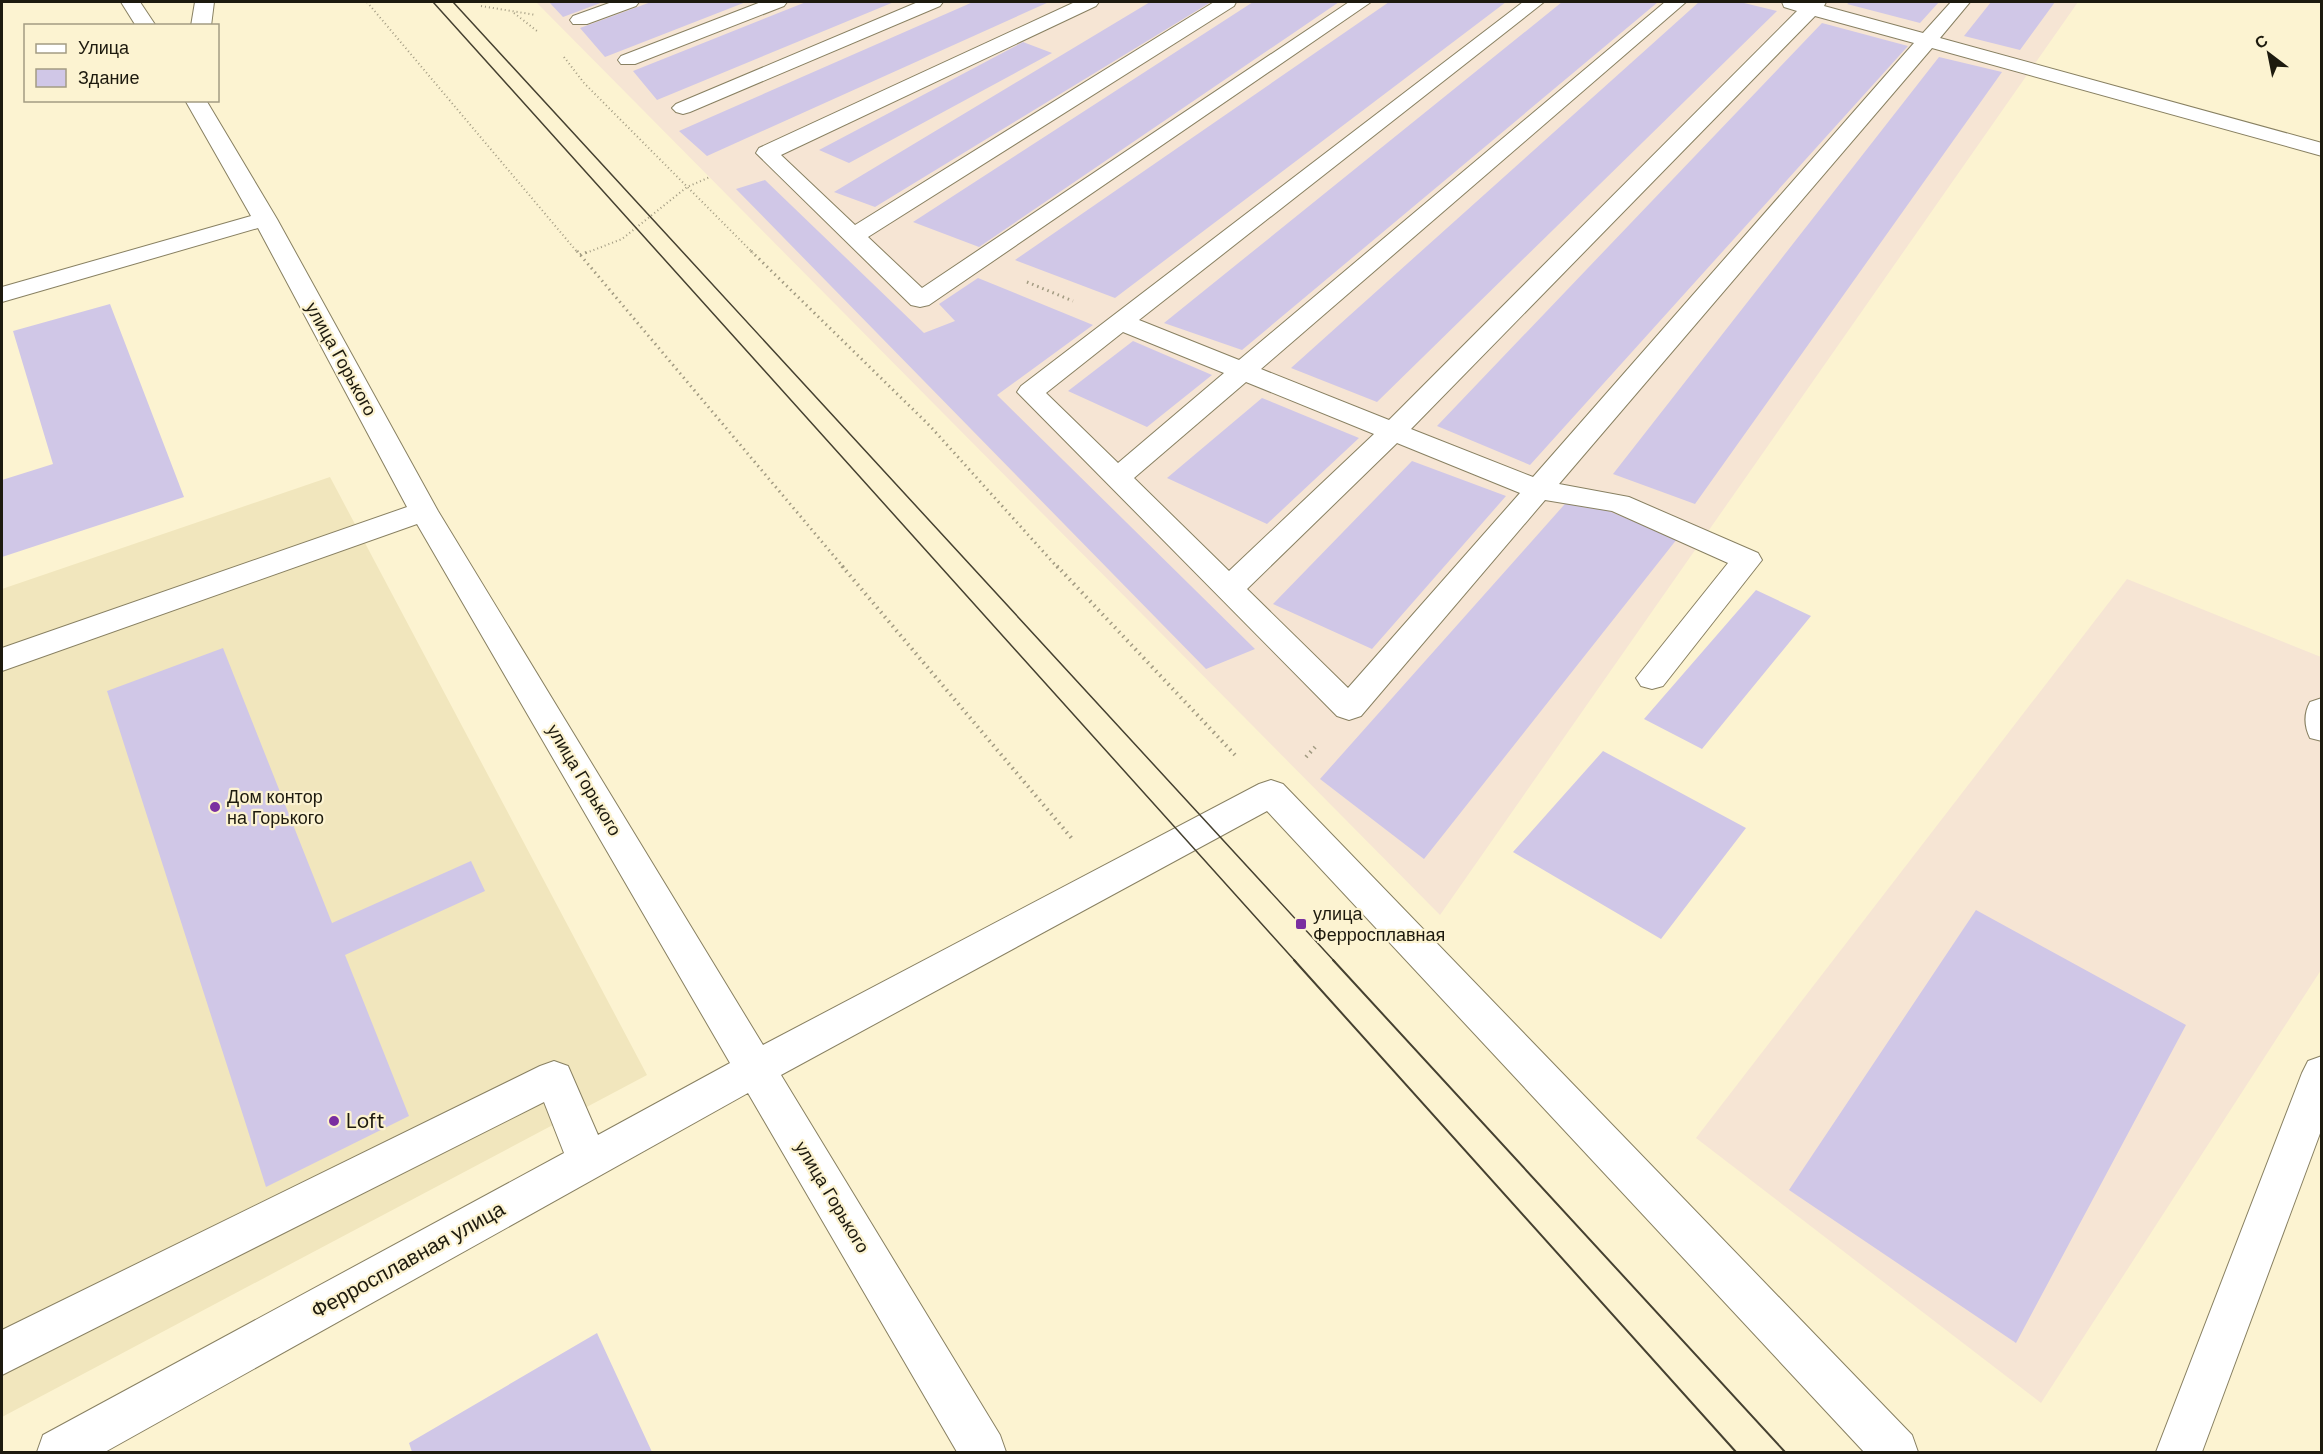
<svg xmlns="http://www.w3.org/2000/svg" width="2323" height="1454" font-family="'DM Sans',sans-serif">
<rect width="100%" height="100%" fill="#fcf3d1"/>
<path fill="#f1e6bd" d="M330,477L647,1075L2,1417V589Z"/>
<path fill="#f6e5d4" d="M536,2H2078L1440,915Z
M2127,579L2321,657V970L2041,1403L1696,1138Z"/>
<path fill="#d0c7e7" d="M549,2H603L563,17Z
M651,2H746L605,57L580,28Z
M806,2H894L657,100L633,71Z
M973,2H1049L707,156L679,131Z
M1150,2H1211L875,207L834,192Z
M1253,2H1339L979,247L913,222Z
M1389,2H1506L1115,298L1015,260Z
M1562,2H1658L1242,350L1164,323Z
M1699,2H1740L1777,11L1377,402L1291,368Z
M1850,2H1939L1920,23L1847,4Z
M1991,2H2055L2020,50L1964,36Z
M1822,23L1908,46L1530,465L1437,426Z
M1023,42L1052,53L849,163L819,150Z
M1939,57L2002,72L1695,504L1613,474Z
M765,180L924,333L955,321L939,304L978,278L1093,325L997,395L1255,649L1206,669L736,189Z
M110,304L184,497L2,557V480L53,464L13,331Z
M1133,341L1212,375L1147,427L1068,391Z
M1262,398L1359,438L1267,524L1167,478Z
M1412,461L1506,496L1372,649L1273,604Z
M1572,496L1677,539L1424,859L1320,779Z
M1756,590L1811,616L1702,749L1644,719Z
M223,648L332,923L471,861L485,891L345,955L409,1116L266,1187L107,691Z
M1603,751L1746,828L1661,939L1513,852Z
M1976,910L2186,1025L2016,1343L1789,1190Z
M597,1333L652,1452H412L409,1443Z"/>
<g fill="none" stroke-linecap="round" stroke-linejoin="round">
<g stroke="#888062" stroke-width="2">
<path id="minor" d="M121,2H140L156,26H136Z
M195,2H214L211,26H191Z
M612,2H639L636,6L587,24H573L570,20L573,16Z
M761,2H787L784,6L635,64H621L618,60L621,56Z
M918,2H943L940,6L690,112L683,114L676,112L672,108L676,104Z
M1075,2H1099L1096,6L781,155L855,225L1214,2H1236L1234,6L868,237L922,288L1349,2H1371L929,305L920,307L911,305L756,153L759,148Z
M1523,2H1544L1139,320L1239,360L1665,2H1686L1261,369L1389,420L1797,11L1784,7L1782,2H1826L1824,6L1923,33L1951,2H1970L1940,38L2322,143V156L1932,48L1559,484L1629,497L1758,553L1762,560L1663,686L1652,689L1641,686L1636,678L1728,563L1612,511L1545,500L1361,716L1349,720L1337,716L1017,392L1021,386ZM1815,16L1914,43L1533,477L1411,429ZM1123,332L1224,373L1118,463L1046,393ZM1246,382L1374,434L1229,571L1134,478ZM1397,443L1520,493L1348,688L1247,589Z
M185,100H206L277,219L438,511L763,1045L1259,784L1271,780L1283,784L1912,1435L1918,1452H1864L1267,811L781,1075L1000,1435L1006,1452H957L748,1093L105,1452H37L43,1435L564,1153L544,1102L2,1375V1330L540,1066L554,1061L568,1066L598,1135L730,1063L417,524L2,671V648L407,507L258,228L2,302V287L251,216Z
M2322,698V741L2310,738C2304,726 2304,713 2310,702Z
M2322,1056V1128L2202,1452H2156L2302,1073L2308,1061Z"/>
</g>
<path stroke="#a29b82" stroke-width="2" stroke-dasharray="1 3" stroke-linecap="butt" d="M367,2L578,253
M481,6L536,15
M514,13L537,31
M564,57L584,83L753,253
M586,253L622,239L687,187L710,177"/>
<path stroke="#a29b82" stroke-width="3" stroke-dasharray="1.5 4" stroke-linecap="butt" d="M577,251L844,568
M751,251L930,426L1058,568
M580,255L590,251
M1027,282L1073,301"/>
<path stroke="#a29b82" stroke-width="4" stroke-dasharray="1.5 4.5" stroke-linecap="butt" d="M842,566L1074,841
M1057,566L1236,756
M1306,757L1317,745"/>
<use href="#minor" fill="#fff" fill-rule="evenodd"/>
<path stroke="#464131" stroke-width="1.5" d="M433,2L1296,962
M453,2L1335,962"/>
<path stroke="#464131" stroke-width="2" d="M1294,960L1736,1452
M1333,960L1785,1452"/>
</g>
<g fill="#7a2ea0" stroke="#fcf3d1" stroke-width="2">
<circle cx="215" cy="807" r="6"/>
<rect x="1295" y="918" width="12" height="12" rx="3"/>
<circle cx="334" cy="1121" r="6"/>
</g>
<g text-anchor="middle" dominant-baseline="central" stroke-width="4.5" stroke-linejoin="round" paint-order="stroke">
<g font-size="18" fill="#1d1a0e" stroke="#fcf3d1">
<text transform="translate(341 359) rotate(61)">улица Горького</text>
<text transform="translate(584 780) rotate(59)">улица Горького</text>
<text transform="translate(832 1197) rotate(59)">улица Горького</text>
</g>
<g font-size="18" fill="#1d1a0e" stroke="#fcf3d1" text-anchor="start">
<text x="227" y="797">Дом контор<tspan x="227" dy="21">на Горького</tspan></text>
<text x="1313" y="914">улица<tspan x="1313" dy="21">Ферросплавная</tspan></text>
</g>
<g font-size="21" fill="#1d1a0e" stroke="#fcf3d1" text-anchor="start">
<text x="346" y="1121">Loft</text>
</g>
<g font-size="21" fill="#1d1a0e" stroke="#fcf3d1">
<text transform="translate(408 1260) rotate(-29)">Ферросплавная улица</text>
</g>
</g>
<rect width="2323" height="1454" fill="none" stroke="#1d1a0e" stroke-width="6"/>
<rect x="24" y="24" width="195" height="78" fill="#fcf3d1" stroke="#a39c83" stroke-width="1.5"/>
<rect x="36" y="44" width="30" height="9" fill="#ffffff" stroke="#a39c83" stroke-width="1.5"/>
<text x="78" y="54" font-size="18" fill="#1d1a0e">Улица</text>
<rect x="36" y="69" width="30" height="18" fill="#d0c7e7" stroke="#a39c83" stroke-width="1.5"/>
<text x="78" y="84" font-size="18" fill="#1d1a0e">Здание</text>
<g transform="translate(2269 54) rotate(328)" stroke="#fcf3d1" stroke-width="4.5" paint-order="stroke">
<path d="M0-4.5L10 22L0 15L-10 22Z" fill="#1d1a0e"/>
<text y="-9" font-size="16" font-weight="bold" text-anchor="middle" fill="#1d1a0e">С</text>
</g>
</svg>
